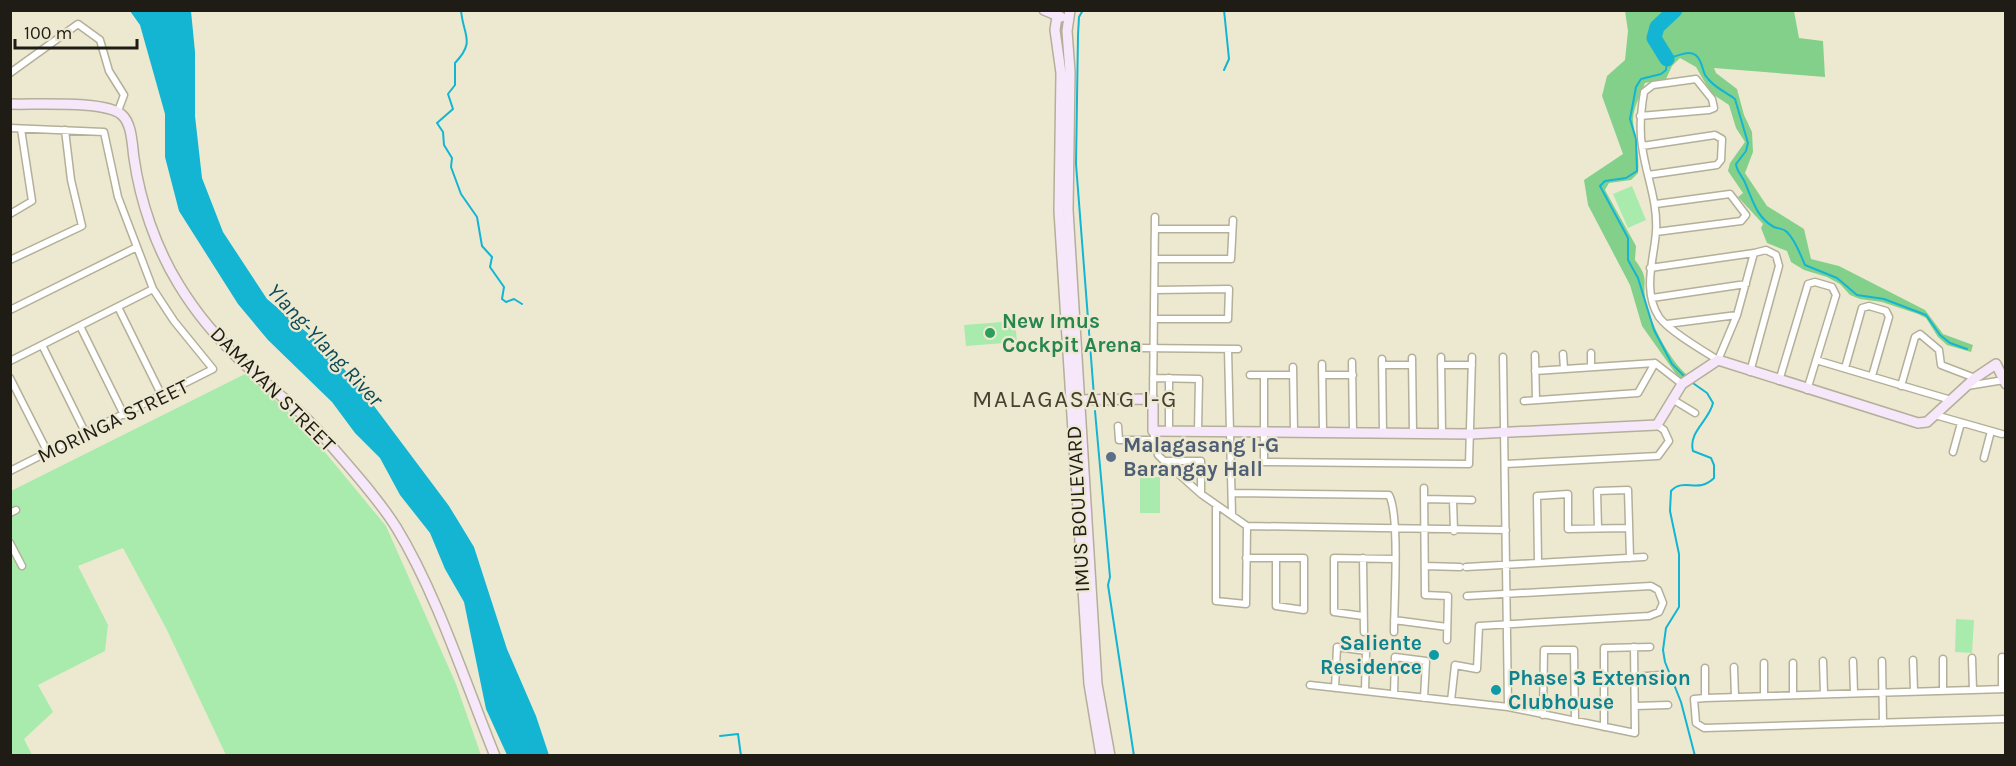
<svg xmlns="http://www.w3.org/2000/svg" width="2016" height="766" font-family="Karla,sans-serif">
<rect width="100%" height="100%" fill="#ede9d1"/>
<path fill="#a8ebad" d="M1632,186L1646,220L1628,228L1613,194Z
M1015,321L1017,342L966,346L964,325Z
M247,373L305,428L386,526L456,684L481,755H226L166,628L123,548L78,566L108,625L105,651L38,685L53,712L24,739L32,755L11,756V491Z
M1140,477H1160V513H1140Z
M1956,619L1974,620L1972,653L1955,652Z"/>
<path fill="#83d08a" d="M1625,11H1794L1799,38L1823,41L1825,77L1714,68L1716,73L1737,89L1744,115L1752,132L1753,152L1745,173L1767,206L1804,229L1811,259L1839,266L1925,310L1943,334L1973,345L1971,352L1947,345L1938,337L1926,318L1918,314L1882,302L1860,299L1850,295L1840,284L1827,277L1804,270L1791,262L1787,251L1767,243L1761,228L1763,224L1738,197L1743,193L1728,171L1730,163L1745,142L1736,128L1729,105L1711,93L1696,67L1680,58L1672,66L1666,79L1645,83C1641,94 1633,108 1633,120C1634,138 1640,155 1638,173L1631,180L1609,183L1605,190L1636,246L1635,260C1651,281 1641,280 1646,303C1652,326 1669,359 1687,375L1682,379L1676,374L1642,326L1630,285L1588,205L1584,180L1623,154L1602,96L1607,76L1625,60L1628,31Z"/>
<path fill="#13b5d2" d="M130,11H191L195,52V116L202,178L223,232L267,299L329,351L365,394L449,506L474,547L507,649L536,716L549,755H507L486,709L464,602L445,569L430,533L400,495L380,458L355,433L332,402L268,340L238,304L179,211L165,157V114L140,25Z"/>
<g fill="none" stroke-linecap="round" stroke-linejoin="round">
<path stroke="#13b5d2" stroke-width="2" d="M461,10C463,36 476,41 455,63V85L448,94L453,109L437,123L443,132L444,145L452,158L451,167L461,194L477,217L482,246L492,257L490,267L504,287L502,299L506,302L514,299L522,304
M1083,10L1079,17L1078,35L1076,164L1094,396
M1224,70L1229,59L1224,10
M1686,378L1672,364L1654,330L1638,278L1628,260V238L1600,186L1605,181L1626,178L1637,171L1636,139L1630,119L1636,87L1641,79L1661,74L1666,70L1667,59C1678,56 1694,46 1700,61C1702,65 1703,70 1705,75C1712,86 1724,91 1735,99L1748,143L1746,151L1736,164C1737,173 1743,176 1746,185C1753,201 1757,218 1774,227C1779,229 1783,228 1787,232C1796,241 1800,254 1805,265L1837,278L1857,295L1884,299L1926,315L1940,335L1950,343L1967,349
M1690,381L1707,393L1713,403C1709,421 1688,432 1693,451L1711,458L1714,465V478C1698,494 1684,477 1671,491L1670,511L1679,554V607L1666,628L1663,650L1665,662L1681,702L1695,756
M1095,411L1110,577L1108,585L1134,756
M720,736L738,734L741,756"/>
<path stroke="#13b5d2" stroke-width="15" d="M1667,59L1654,38L1657,27L1675,10"/>
<g stroke="#b4af99" stroke-width="9">
<path id="street" d="M10,73L78,24L100,40L109,71L124,95L118,111
M1640,116L1709,110L1714,108L1712,99L1696,79L1653,85L1644,92C1641,110 1639,128 1642,146C1646,176 1658,201 1656,232C1654,259 1642,291 1659,317C1669,331 1702,350 1718,360L1737,315L1754,253L1650,268
M10,128L104,132L118,197L153,289L174,321L213,369L10,471
M1642,146L1715,135L1722,139L1721,160L1717,165L1648,175
M10,214L32,201L21,129
M1155,229H1232
M1656,232L1741,221L1746,215L1730,194L1656,204
M1155,259H1231L1233,220
M10,260L82,226L71,180L65,130
M1652,298L1746,284
M118,307L162,396
M10,310L135,248
M1154,319H1228L1229,289L1155,290
M1667,324L1737,315
M80,326L124,415
M42,345L86,434
M1139,348L1238,349
M1228,349L1232,515
M1591,353V367
M1563,354L1564,369
M1535,355L1536,400
M1441,357L1442,433
M1503,357L1508,707
M1412,358L1413,433
M1382,359L1383,433
M1816,360L1951,400
M10,361L153,289
M1352,362L1353,432
M1322,364L1323,432
M1382,365H1412
M1441,365H1472
M1293,367L1294,432
M1845,368L1862,308L1869,306L1886,311L1889,317L1872,376
M1535,371L1655,363L1682,384
M1750,372L1779,266L1776,255L1766,250L1754,253
M1250,375H1293
M1264,375V462L1469,464L1472,357
M1322,375H1353
M10,378L48,453
M1153,378L1199,379L1198,431
M1169,378V431
M1779,381L1808,284L1815,282L1832,287L1836,295L1807,390
M1901,386L1915,337L1920,334L1939,350L1941,365L1975,378
M1967,386L2004,380
M1153,399L1155,217
M1672,399L1695,413
M1524,401L1638,393L1655,363
M1935,415L2002,434
M1118,426L1119,440H1153
M1153,431L1158,455L1164,461L1201,494L1247,526L1506,530
M1953,452L1961,423
M1984,458L1991,431
M1164,461H1201V494
M1505,464L1658,456L1669,441L1664,430L1657,425
M1424,488L1425,595L1448,596L1447,640
M1232,493L1389,495C1400,515 1394,604 1394,632
M1424,499L1472,500
M1453,500L1454,531
M1216,505V601L1246,604L1247,526
M10,513L16,510
M1598,528L1597,491L1628,490L1630,558
M10,543L22,566
M1246,558H1304V610L1276,606V558
M1363,558L1364,632
M1538,562L1537,496L1568,494V529L1629,528
M1425,566L1460,567
M1466,567L1644,557
M1363,616L1334,612V558L1394,559
M1394,620L1447,627
M2002,657V689
M1972,658L1973,690
M1943,659V691
M1913,660L1914,691
M1823,661L1824,694
M1853,661L1854,693
M1882,661L1883,723
M1764,663V696
M1793,663V695
M1734,667L1735,697
M1705,668V698
M1634,677L1660,675
M1310,685L1508,707L1635,733L1634,647
M1335,688L1337,647L1366,651L1365,691
M2006,689L1705,698L1694,699L1696,723L1704,728L2006,719
M1394,694L1395,657L1426,661L1424,698
M1451,701L1455,665L1477,669L1479,626L1649,616L1659,612L1663,603L1658,590L1651,586L1467,596
M1635,706L1668,705
M1543,715L1544,650H1574L1575,721
M1604,727V648L1650,647"/>
</g>
<g stroke="#b4af99" stroke-width="12">
<path id="secondary" d="M1044,10L1061,17
M1058,10L1055,30L1061,73L1059,211L1089,684L1101,756
M1070,10L1067,31L1070,72L1068,210L1097,684L1110,756
M10,104C34,105 106,100 122,115C132,124 132,144 134,158C140,201 156,248 179,285C196,313 218,339 242,362C271,389 303,411 328,442C351,469 377,497 396,527C437,594 465,682 495,756
M1072,400L1153,399V431L1471,434L1657,425L1682,384L1718,360L1918,423L1927,422L1975,378L1996,364L2006,384"/>
</g>
<use href="#street" stroke="#fff" stroke-width="6"/>
<use href="#secondary" stroke="#f7e7fb" stroke-width="9"/>
</g>
<circle fill="#2e9e5b" stroke="#ede9d1" stroke-width="2" cx="990" cy="333" r="6"/>
<circle fill="#5c6f8a" stroke="#ede9d1" stroke-width="2" cx="1111" cy="457" r="6"/>
<g fill="#0f9aa8" stroke="#ede9d1" stroke-width="2">
<circle cx="1434" cy="655" r="6"/>
<circle cx="1496" cy="690" r="6"/>
</g>
<g text-anchor="middle" dominant-baseline="central" stroke-width="4.5" stroke-linejoin="round" paint-order="stroke">
<g font-size="21" font-weight="bold" fill="#27864d" stroke="#ede9d1" text-anchor="start">
<text x="1002" y="321">New Imus<tspan x="1002" dy="24">Cockpit Arena</tspan></text>
</g>
<g font-size="21" fill="#1e1c14" stroke="#ede9d1">
<text transform="translate(273 389) rotate(45)">DAMAYAN STREET</text>
<text transform="translate(113 421) rotate(-26)">MORINGA STREET</text>
<text transform="translate(1078 509) rotate(-93)">IMUS BOULEVARD</text>
</g>
<g font-size="21" font-weight="bold" fill="#4e5e75" stroke="#ede9d1" text-anchor="start">
<text x="1123" y="445">Malagasang I-G<tspan x="1123" dy="24">Barangay Hall</tspan></text>
</g>
<g font-size="21" font-weight="bold" fill="#0d838f" stroke="#ede9d1" text-anchor="end">
<text x="1422" y="643">Saliente<tspan x="1422" dy="24">Residence</tspan></text>
<text x="1508" y="678" text-anchor="start">Phase 3 Extension<tspan x="1508" dy="24">Clubhouse</tspan></text>
</g>
<g font-size="22" font-style="italic" fill="#0b4955" stroke="#ede9d1">
<text transform="translate(325 345) rotate(47)">Ylang-Ylang River</text>
</g>
<g font-size="24" letter-spacing="1.5" fill="#45412e" stroke="#ede9d1">
<text x="1075" y="399">MALAGASANG I-G</text>
</g>
</g>
<rect width="2016" height="766" fill="none" stroke="#1e1c14" stroke-width="24"/>
<path d="M15 39v9h122v-9" fill="none" stroke="#1e1c14" stroke-width="3"/>
<text x="24" y="39" font-size="18" fill="#1e1c14" stroke="#ede9d1" stroke-width="4.5" paint-order="stroke">100 m</text>
</svg>
